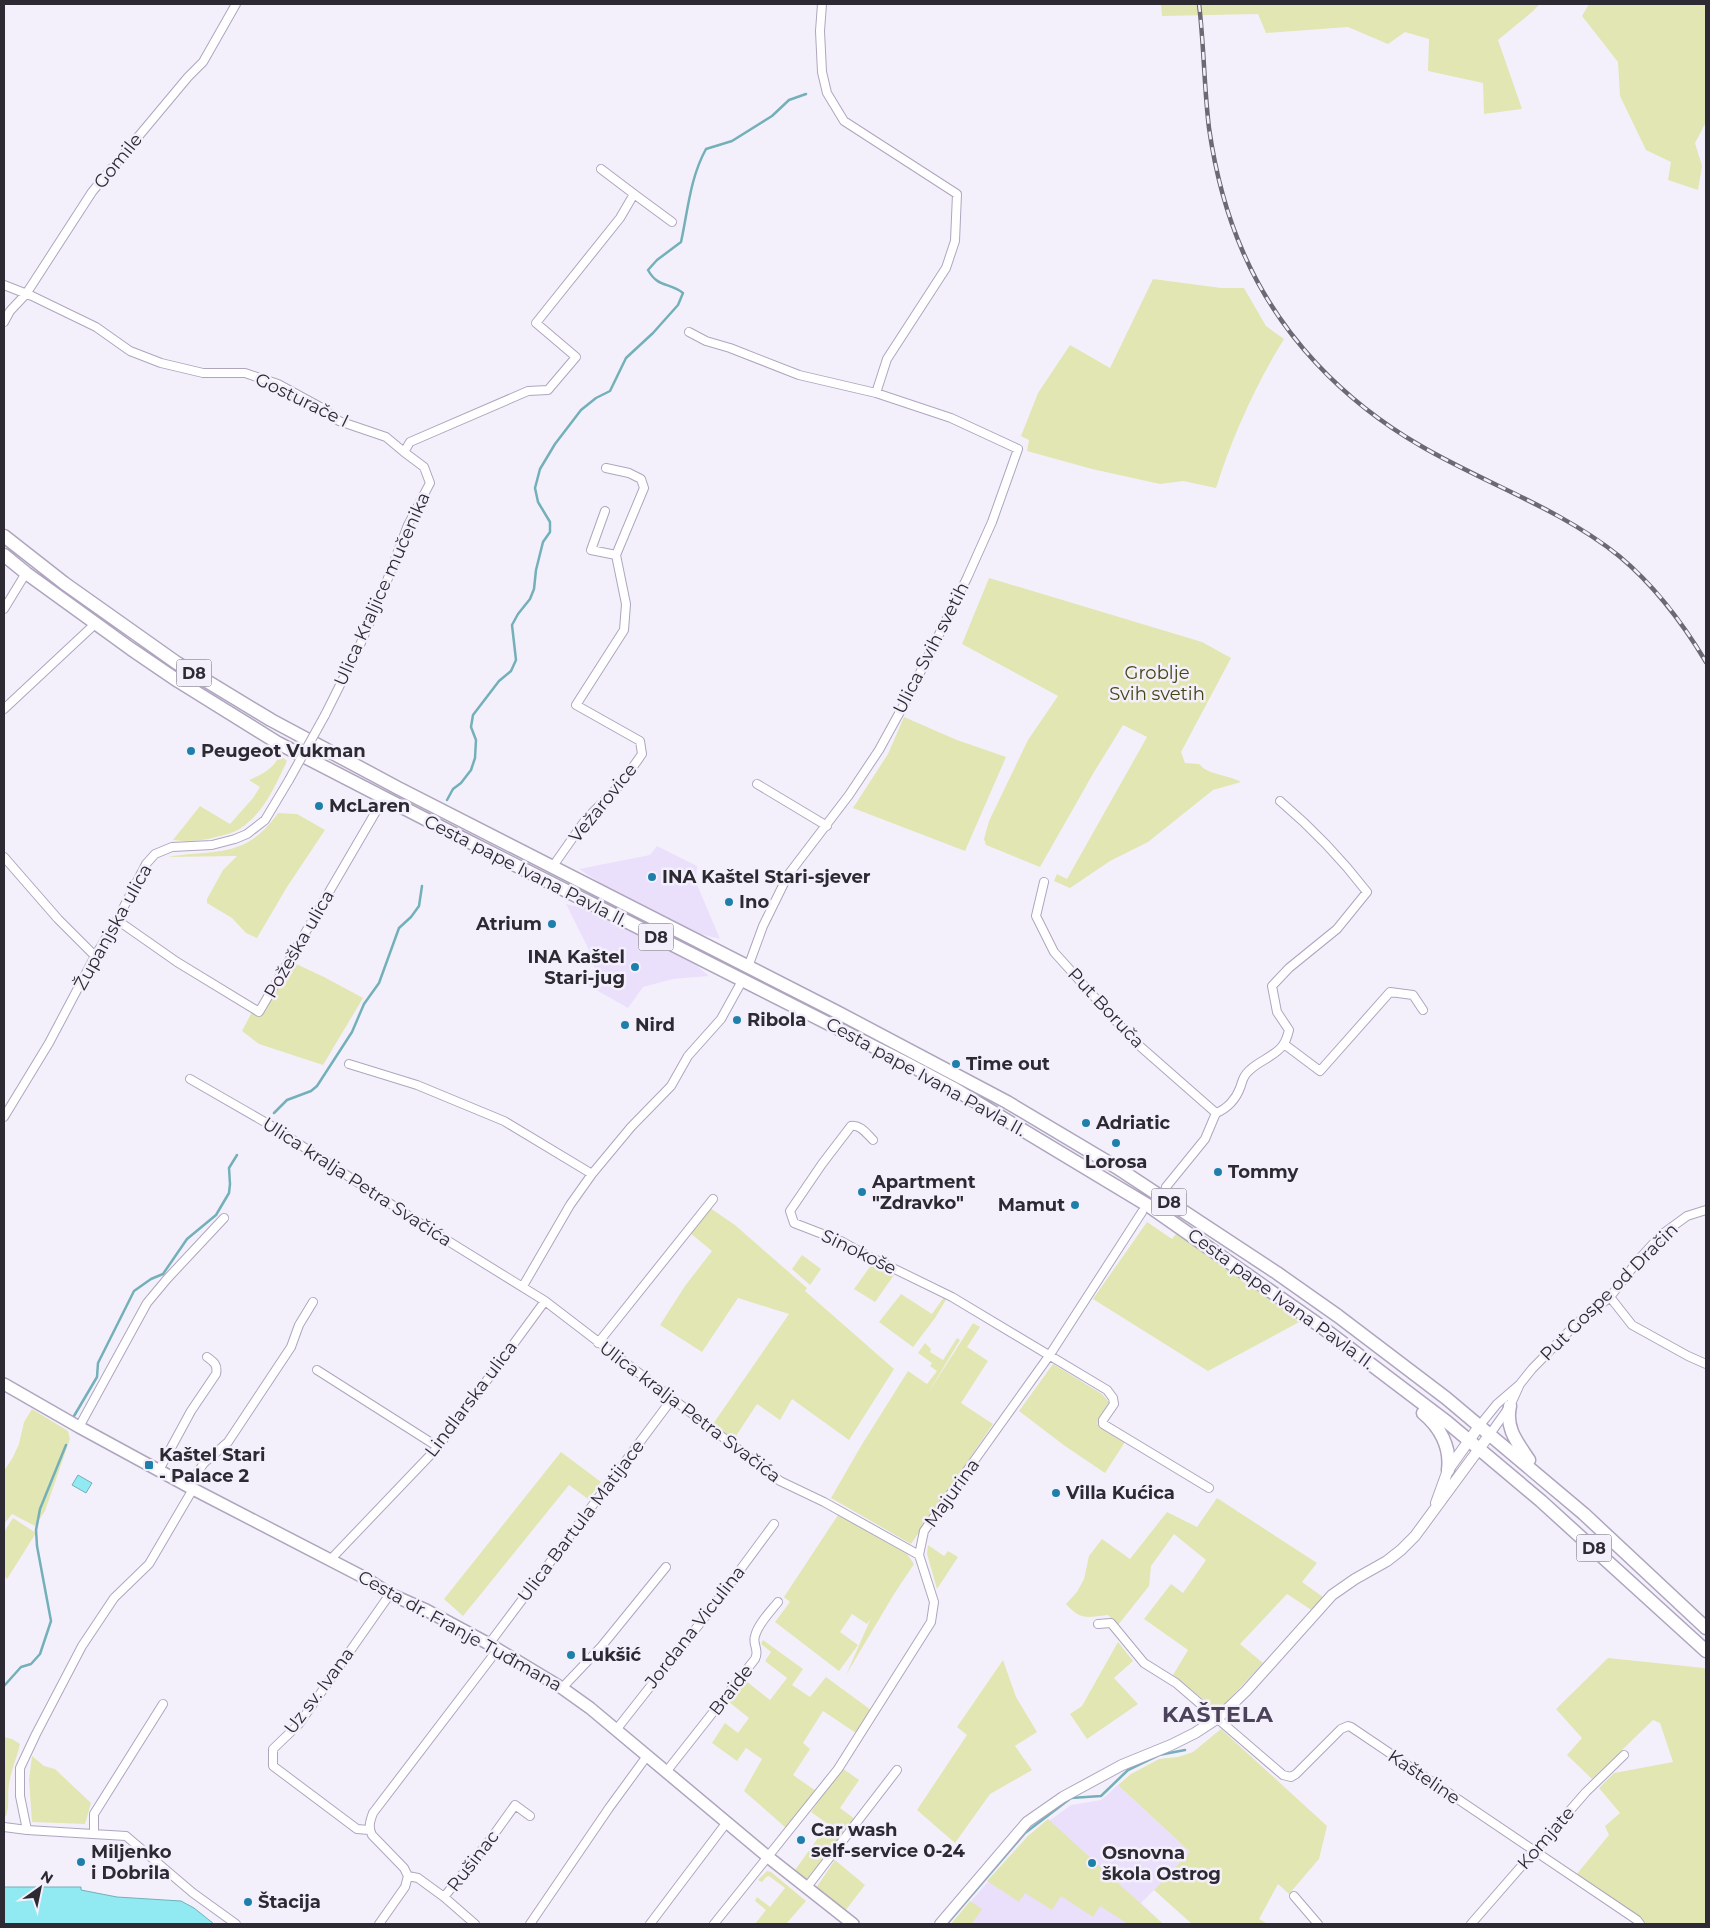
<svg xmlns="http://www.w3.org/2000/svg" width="1710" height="1928" font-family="Montserrat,sans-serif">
<rect width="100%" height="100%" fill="#f4f0fb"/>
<path fill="#eae0fc" d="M657,846L697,866L696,882L720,939L696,933L603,885L579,869L650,855Z
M566,904L589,909L689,959L709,976L673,979L643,987L628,1008L589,986L595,969L588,948Z
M1118,1785L1191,1853L1141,1903L1163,1924H951L1028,1836L1071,1805L1101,1800Z"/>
<path fill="#e2e6b2" d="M1159,4H1540L1532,12L1498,40L1522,109L1484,114L1483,83L1428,71L1429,39L1405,32L1388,44L1348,27L1266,33L1258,14L1162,16L1161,4Z
M1589,4H1706V122L1695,143L1702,166L1698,190L1668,180L1671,162L1646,150L1620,96L1618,62L1582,16Z
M1153,279L1221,288H1244L1266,326L1284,339C1256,384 1232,437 1216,488L1183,481L1160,484L1092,469L1027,451L1029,440L1021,436L1038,393L1070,345L1110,368Z
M989,578L1202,642L1231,658L1181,752L1185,763L1199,764C1210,776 1227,774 1241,782L1213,790L1148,842L1110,861L1070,888L1054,881L1057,874L1067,879L1147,737L1123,725L1094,772L1040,867L986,845L984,839L989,821L1028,740L1058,696L962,644Z
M904,717L957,740L1006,757L965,851L853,808L888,754Z
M280,755L287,761C276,784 264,813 241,828C234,833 224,835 216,837C202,841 187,842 173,840L200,806L230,824L253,798L260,787L249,780C263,774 273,769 280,755Z
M278,813L297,814L325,830L287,887L257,938L246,933L232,918L207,903V899L223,870L237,856L168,857C217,849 246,859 278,813Z
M292,962L324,977L363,998L323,1065L259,1044L242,1031L252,1012L262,1013Z
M710,1208L735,1225L807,1288L805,1291L894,1369L849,1440L792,1399L780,1420L757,1404L734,1439L713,1424L789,1314L738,1298L702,1352L660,1325L685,1286L712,1251L690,1233Z
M1147,1222L1172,1239L1176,1234L1303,1320L1208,1371L1093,1299Z
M802,1255L821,1269L810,1285L792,1269Z
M872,1264L894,1275L875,1302L854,1289Z
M901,1294L932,1314L944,1297L947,1298L935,1318L913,1347L879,1322Z
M973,1323L980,1327L967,1347L988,1361L961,1403L993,1424L911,1544L831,1498L861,1446L908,1371L927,1384L937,1371L930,1366L932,1363L918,1353L925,1343L931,1349L930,1352L943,1360L957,1338L960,1340L928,1393Z
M1053,1364L1102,1394L1109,1402L1097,1424L1125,1442L1105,1473L1065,1446L1019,1411Z
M32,1409L68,1431L70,1439L45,1511L35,1526L12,1514L4,1524V1471L13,1457L19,1444L24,1422Z
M561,1452L601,1482L588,1499L569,1485L463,1616L444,1599Z
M1217,1498L1317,1563L1302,1582L1323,1597L1313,1611L1287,1594L1240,1644L1263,1663L1218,1711L1173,1675L1188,1650L1144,1619L1171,1584L1183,1593L1206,1560L1174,1534L1151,1566L1149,1586L1118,1625L1108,1615C1087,1617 1081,1621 1066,1604L1077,1592L1084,1579L1089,1556L1102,1539L1130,1559L1167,1512L1197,1527Z
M838,1515L907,1554L914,1564L894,1594L846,1675L871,1618L867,1624L852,1614L840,1632L858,1645L839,1671L775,1622L790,1602L784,1597Z
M13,1518L36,1533L7,1579L4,1576V1532Z
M928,1545L944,1556L948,1551L958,1557L937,1589L927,1554Z
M763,1640L803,1669L792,1685L810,1697L826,1677L871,1710L856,1733L823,1711L803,1743L810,1749L793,1775L816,1791L786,1828L744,1791L762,1759L746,1748L737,1761L712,1743L725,1723L738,1733L749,1718L729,1702L746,1681L770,1700L787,1678L765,1661L771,1652L761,1644Z
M1118,1642L1133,1661L1114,1678L1138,1704L1087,1739L1070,1714L1082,1706Z
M1608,1658L1704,1668L1706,1670V1924H1647L1576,1875L1609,1835L1605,1826L1620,1813L1599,1788L1614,1773L1673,1762L1660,1723L1653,1720L1592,1779L1567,1755L1582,1738L1556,1709Z
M1003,1660L1016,1697L1037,1732L1015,1746L1032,1770L990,1794L955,1843L917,1810L967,1735L957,1727Z
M1221,1729L1327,1826L1319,1859L1289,1894L1278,1884L1259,1919L1268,1924H1192L1154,1890L1190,1852L1118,1785L1131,1774L1159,1759L1178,1757L1193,1752Z
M4,1737L12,1739L20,1744C17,1758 11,1770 9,1784C7,1795 10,1805 6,1816H4Z
M32,1756L44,1766L55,1769L91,1803L85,1824L32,1822L29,1780Z
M842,1768L859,1780L840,1808L855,1819L808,1880L795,1870L828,1824L811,1812Z
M1048,1819L1163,1924H1128L1100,1906L1093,1917L1061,1896L1052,1910L1025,1893L1019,1902L987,1881L1028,1836Z
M835,1860L865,1885L845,1911L816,1888Z
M767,1871L771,1872L806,1901L786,1924H755L766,1910L755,1901L757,1897L770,1907L785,1888L769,1876L766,1877L762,1882L758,1880Z
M970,1901L982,1909L972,1924H951Z"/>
<path fill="#91e9f2" stroke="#73b0b9" d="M78,1475L92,1483L86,1493L72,1485Z
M4,1887H81V1890L117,1897L181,1901L194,1908L214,1924H4Z"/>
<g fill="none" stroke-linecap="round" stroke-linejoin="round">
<path stroke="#73b0b9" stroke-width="2.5" d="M447,800L453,789L461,783L471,770L475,758L476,740L471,727L473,715L499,681L511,671L516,660L512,625L518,614L530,599L534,589L536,570L543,542L550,532V522L538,502L535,488L540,469L555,444L581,410L596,398L610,391L626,358L653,333L678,305L683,293C669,282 658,288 648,270L657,260L681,242C688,210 690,178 706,149L732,141L772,116L789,100L806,94
M274,1113L287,1100L311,1091L317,1086L352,1032L364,1004L379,983L399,928L411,917L419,906L422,886
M74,1416L97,1377L98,1363L134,1291L151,1279L163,1274L187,1239L216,1215L229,1193L230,1184L229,1168L237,1155
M4,1686L21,1667L31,1664L40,1654L51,1621L37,1546L36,1530L40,1509L66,1445
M947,1924L1025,1833L1071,1798L1101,1796L1128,1770L1159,1755L1185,1750"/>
<g stroke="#afa5bf" stroke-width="10">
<path id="minor" d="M822,4L820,31L822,72L827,93L844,121L957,194L955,241L946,268L887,359L876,393
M634,194L672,222
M4,285L32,296L96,327L130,351L161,363L203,373H245L278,384L322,408L339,421L386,437L404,452
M4,322L10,311L26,294L92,192L188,77L203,62L236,4
M689,332L706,341L730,348L799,375L876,393L951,418L1018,449L992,522L967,578L907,699L879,750L849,795L788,875L763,926L748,967
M606,468L629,473L641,479L644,488L616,555
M4,609L26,573
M4,709L95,624
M325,715L360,645L385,586L408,525L430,483L424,467L404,452L410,442L528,391L548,390L576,357L536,323L620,218L634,194L601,169
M757,784L827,826
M4,857L58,919L95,956
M553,866L586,819L621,784L642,754L640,741L576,705L624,630L626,604L616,555L591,550L605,511
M1044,882L1036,916L1054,952L1134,1041L1216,1113
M117,920L177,962L259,1012L378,808
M1284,1044L1320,1071L1390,992L1413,995L1423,1010
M349,1064L417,1085L504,1121L592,1174
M190,1079L270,1125L432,1231L545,1301L780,1481L824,1502L919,1555
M4,1117L49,1043L95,956L117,920L146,864L155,854L172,847L212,845L235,839L247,834L265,820L289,780
M873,1140C867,1134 860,1124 851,1126L822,1164L790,1211L794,1223L843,1242L866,1255L952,1297L1107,1390L1113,1398L1114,1404L1103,1420V1424L1209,1488
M1166,1187L1205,1139L1216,1113C1227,1109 1236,1099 1240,1088C1242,1083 1242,1079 1246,1074C1256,1061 1274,1058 1283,1045C1286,1041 1288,1034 1289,1030L1277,1012L1272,986L1289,968L1337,929L1367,892C1340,857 1313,829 1280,801
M523,1286L570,1205L592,1174L631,1127L671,1086L688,1056L721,1019L742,981
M1610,1297L1632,1325L1688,1356L1706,1364
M598,1343L713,1199
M317,1370L438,1447
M1480,1425L1497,1404L1519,1385
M79,1427L147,1303L167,1279L224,1218
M1490,1434L1510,1406L1520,1384L1532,1369L1576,1324L1610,1297L1640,1258L1661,1235L1687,1216L1706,1210
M159,1470L191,1411L216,1374C218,1365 214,1362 207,1357
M188,1486L204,1463L228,1442L291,1347L299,1325L313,1302
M331,1559L438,1447L545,1301
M1098,1624L1111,1623L1144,1663L1176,1683L1283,1775L1291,1777L1296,1774L1341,1729L1348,1726L1351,1727L1637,1920L1640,1924
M489,1644L672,1399
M562,1688L601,1647L666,1567
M616,1730L712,1608L774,1524
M666,1772L755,1659C760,1650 752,1645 755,1636C758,1624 770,1612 778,1602
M4,1827L27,1830L126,1836L193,1893L236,1924
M27,1830L20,1796V1768L36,1734L82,1646L114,1598L149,1564L193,1489
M369,1830L357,1829L273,1766V1749L299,1724L390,1594
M94,1834V1814L163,1704
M408,1876L418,1878L444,1897L490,1840L515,1805L530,1816
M807,1887L897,1770
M1294,1896L1318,1924
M444,1897L475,1924
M379,1924L405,1887L408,1876L404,1868L372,1835C368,1827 370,1821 373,1813L498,1649
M530,1924L609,1808L647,1756
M650,1924L727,1822
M714,1924L838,1769L931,1622L934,1602L919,1555L924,1531L1049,1356L1142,1212
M1471,1924L1586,1792L1624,1755"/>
</g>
<g stroke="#afa5bf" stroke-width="12">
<path id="tertiary" d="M1436,1503L1448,1470L1480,1425
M940,1924L1027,1822L1063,1797L1122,1765L1171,1745L1195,1733L1218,1718L1246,1691L1332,1595L1355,1579L1387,1561L1401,1550L1415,1536L1490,1434"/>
</g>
<g stroke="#afa5bf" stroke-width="14">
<path id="secondary" d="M4,1384L79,1427L193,1489L367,1579L390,1594L426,1610L489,1644L562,1688L590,1708L768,1857L853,1924"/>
</g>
<g stroke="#afa5bf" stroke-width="15">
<path id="primary" d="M4,536L64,583L177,663L271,720L398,788L837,1012L1007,1102L1116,1167L1277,1273L1338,1316L1446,1398L1584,1514L1706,1628
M4,555L26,573L131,649L178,681L278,743L462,838L908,1064L953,1088L1149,1206L1319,1325L1447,1422L1541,1501L1706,1651
M1510,1406C1505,1428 1517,1442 1529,1460
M1423,1413C1440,1427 1451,1447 1448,1470"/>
</g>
<use href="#minor" stroke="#fff" stroke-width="8"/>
<use href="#tertiary" stroke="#fff" stroke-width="10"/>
<use href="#secondary" stroke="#fff" stroke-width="11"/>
<use href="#primary" stroke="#fff" stroke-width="12"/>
<g stroke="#6d6973" stroke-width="4.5">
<path id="rail" d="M1199,4C1204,45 1204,87 1209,128C1215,170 1226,213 1243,252C1279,335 1343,401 1421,446C1486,484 1559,508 1619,556C1655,586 1682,622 1706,662"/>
</g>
<use href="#rail" stroke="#f4f0fb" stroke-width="2.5" stroke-dasharray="8" stroke-linecap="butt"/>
<g stroke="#afa5bf" stroke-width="10" stroke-linecap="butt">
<path id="minor-bridge" d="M289,780L325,715"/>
</g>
<use href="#minor-bridge" stroke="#fff" stroke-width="8"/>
</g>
<g fill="#1e7fab" stroke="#f4f0fb" stroke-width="2">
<circle cx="191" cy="751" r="5"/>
<circle cx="319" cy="806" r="5"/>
<circle cx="652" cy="877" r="5"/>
<circle cx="729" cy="902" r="5"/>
<circle cx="552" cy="924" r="5"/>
<circle cx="635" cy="967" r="5"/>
<circle cx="737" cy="1020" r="5"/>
<circle cx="625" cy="1025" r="5"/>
<circle cx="956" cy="1064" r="5"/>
<circle cx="1086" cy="1123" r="5"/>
<circle cx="1116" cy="1143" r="5"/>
<circle cx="1218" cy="1172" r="5"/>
<circle cx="862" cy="1192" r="5"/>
<circle cx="1075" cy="1205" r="5"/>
<rect x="144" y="1460" width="10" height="10" rx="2.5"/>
<circle cx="1056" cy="1493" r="5"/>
<circle cx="571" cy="1655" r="5"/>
<circle cx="801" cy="1840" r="5"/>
<circle cx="81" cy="1862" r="5"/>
<circle cx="1092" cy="1863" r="5"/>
<circle cx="248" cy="1902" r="5"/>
</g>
<g text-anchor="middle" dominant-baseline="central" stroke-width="5" stroke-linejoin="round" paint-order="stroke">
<g fill="#f4f0fb" stroke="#696570" stroke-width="1">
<rect x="176.5" y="659.5" width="35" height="27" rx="4"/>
<rect x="638.5" y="923.5" width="35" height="27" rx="4"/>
<rect x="1151.5" y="1188.5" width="35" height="27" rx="4"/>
<rect x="1576.5" y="1534.5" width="35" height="27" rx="4"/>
</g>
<g font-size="16" font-weight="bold" fill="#2e2a34">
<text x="194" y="673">D8</text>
<text x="656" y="937">D8</text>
<text x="1169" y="1202">D8</text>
<text x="1594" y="1548">D8</text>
</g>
<g font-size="18" fill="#2e2a34" stroke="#f4f0fb">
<text transform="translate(118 161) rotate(-51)">Gomile</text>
<text transform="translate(302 400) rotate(26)">Gosturače I</text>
<text transform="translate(382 589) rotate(-66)">Ulica Kraljice mučenika</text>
<text transform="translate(931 648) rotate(-63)">Ulica Svih svetih</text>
<text transform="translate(603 803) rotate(-51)">Vežarovice</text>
<text transform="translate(526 871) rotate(27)">Cesta pape Ivana Pavla II.</text>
<text transform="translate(113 927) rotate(-61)">Županjska ulica</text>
<text transform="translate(299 944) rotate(-60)">Požeška ulica</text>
<text transform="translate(1106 1008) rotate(47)">Put Boruča</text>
<text transform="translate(926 1077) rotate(29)">Cesta pape Ivana Pavla II.</text>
<text transform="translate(357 1182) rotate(33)">Ulica kralja Petra Svačića</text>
<text transform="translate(859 1252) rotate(26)">Sinokoše</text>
<text transform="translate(1609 1292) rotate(-45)">Put Gospe od Dračin</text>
<text transform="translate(1281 1299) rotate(36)">Cesta pape Ivana Pavla II.</text>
<text transform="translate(471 1399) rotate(-53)">Lindlarska ulica</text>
<text transform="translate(690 1412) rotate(37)">Ulica kralja Petra Svačića</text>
<text transform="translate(952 1493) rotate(-54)">Majurina</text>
<text transform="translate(581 1521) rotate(-53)">Ulica Bartula Matijace</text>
<text transform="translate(695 1627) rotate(-52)">Jordana Viculina</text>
<text transform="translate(460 1631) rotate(29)">Cesta dr. Franje Tuđmana</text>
<text transform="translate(731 1690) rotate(-52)">Braide</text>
<text transform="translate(319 1691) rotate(-53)">Uz sv. Ivana</text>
<text transform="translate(1424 1777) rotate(34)">Kašteline</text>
<text transform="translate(1546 1838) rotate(-49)">Komjate</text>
<text transform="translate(473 1861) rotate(-52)">Rušinac</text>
</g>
<g font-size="18" fill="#434513" stroke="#f4f0fb">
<text x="1157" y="673">Groblje<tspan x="1157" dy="21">Svih svetih</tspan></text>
</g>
<g font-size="18" font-weight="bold" fill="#2e2a34" stroke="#f4f0fb" text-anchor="start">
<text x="201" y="751">Peugeot Vukman</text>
<text x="329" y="806">McLaren</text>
<text x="662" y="877">INA Kaštel Stari-sjever</text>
<text x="739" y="902">Ino</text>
<text x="542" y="924" text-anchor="end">Atrium</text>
<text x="625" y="957" text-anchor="end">INA Kaštel<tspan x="625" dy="21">Stari-jug</tspan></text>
<text x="747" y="1020">Ribola</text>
<text x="635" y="1025">Nird</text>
<text x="966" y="1064">Time out</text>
<text x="1096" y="1123">Adriatic</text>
<text x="1116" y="1162" text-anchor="middle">Lorosa</text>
<text x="1228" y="1172">Tommy</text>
<text x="872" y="1182">Apartment<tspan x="872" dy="21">"Zdravko"</tspan></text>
<text x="1065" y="1205" text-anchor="end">Mamut</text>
<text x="159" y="1455">Kaštel Stari<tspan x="159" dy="21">- Palace 2</tspan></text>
<text x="1066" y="1493">Villa Kućica</text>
<text x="581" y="1655">Lukšić</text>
<text x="811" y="1830">Car wash<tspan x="811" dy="21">self-service 0-24</tspan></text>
<text x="91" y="1852">Miljenko<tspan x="91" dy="21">i Dobrila</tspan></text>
<text x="1102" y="1853">Osnovna<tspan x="1102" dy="21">škola Ostrog</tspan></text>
<text x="258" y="1902">Štacija</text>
</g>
<g font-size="22" font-weight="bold" letter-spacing="1" fill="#4c435a" stroke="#f4f0fb">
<text x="1218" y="1714">KAŠTELA</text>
</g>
</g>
<rect width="1710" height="1928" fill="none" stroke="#2e2a34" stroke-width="10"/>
<g transform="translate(40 1888) rotate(33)" stroke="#f4f0fb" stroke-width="4" paint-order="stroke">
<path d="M0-4L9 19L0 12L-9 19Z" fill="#2e2a34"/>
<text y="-8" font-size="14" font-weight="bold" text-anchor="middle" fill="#2e2a34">N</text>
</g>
</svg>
